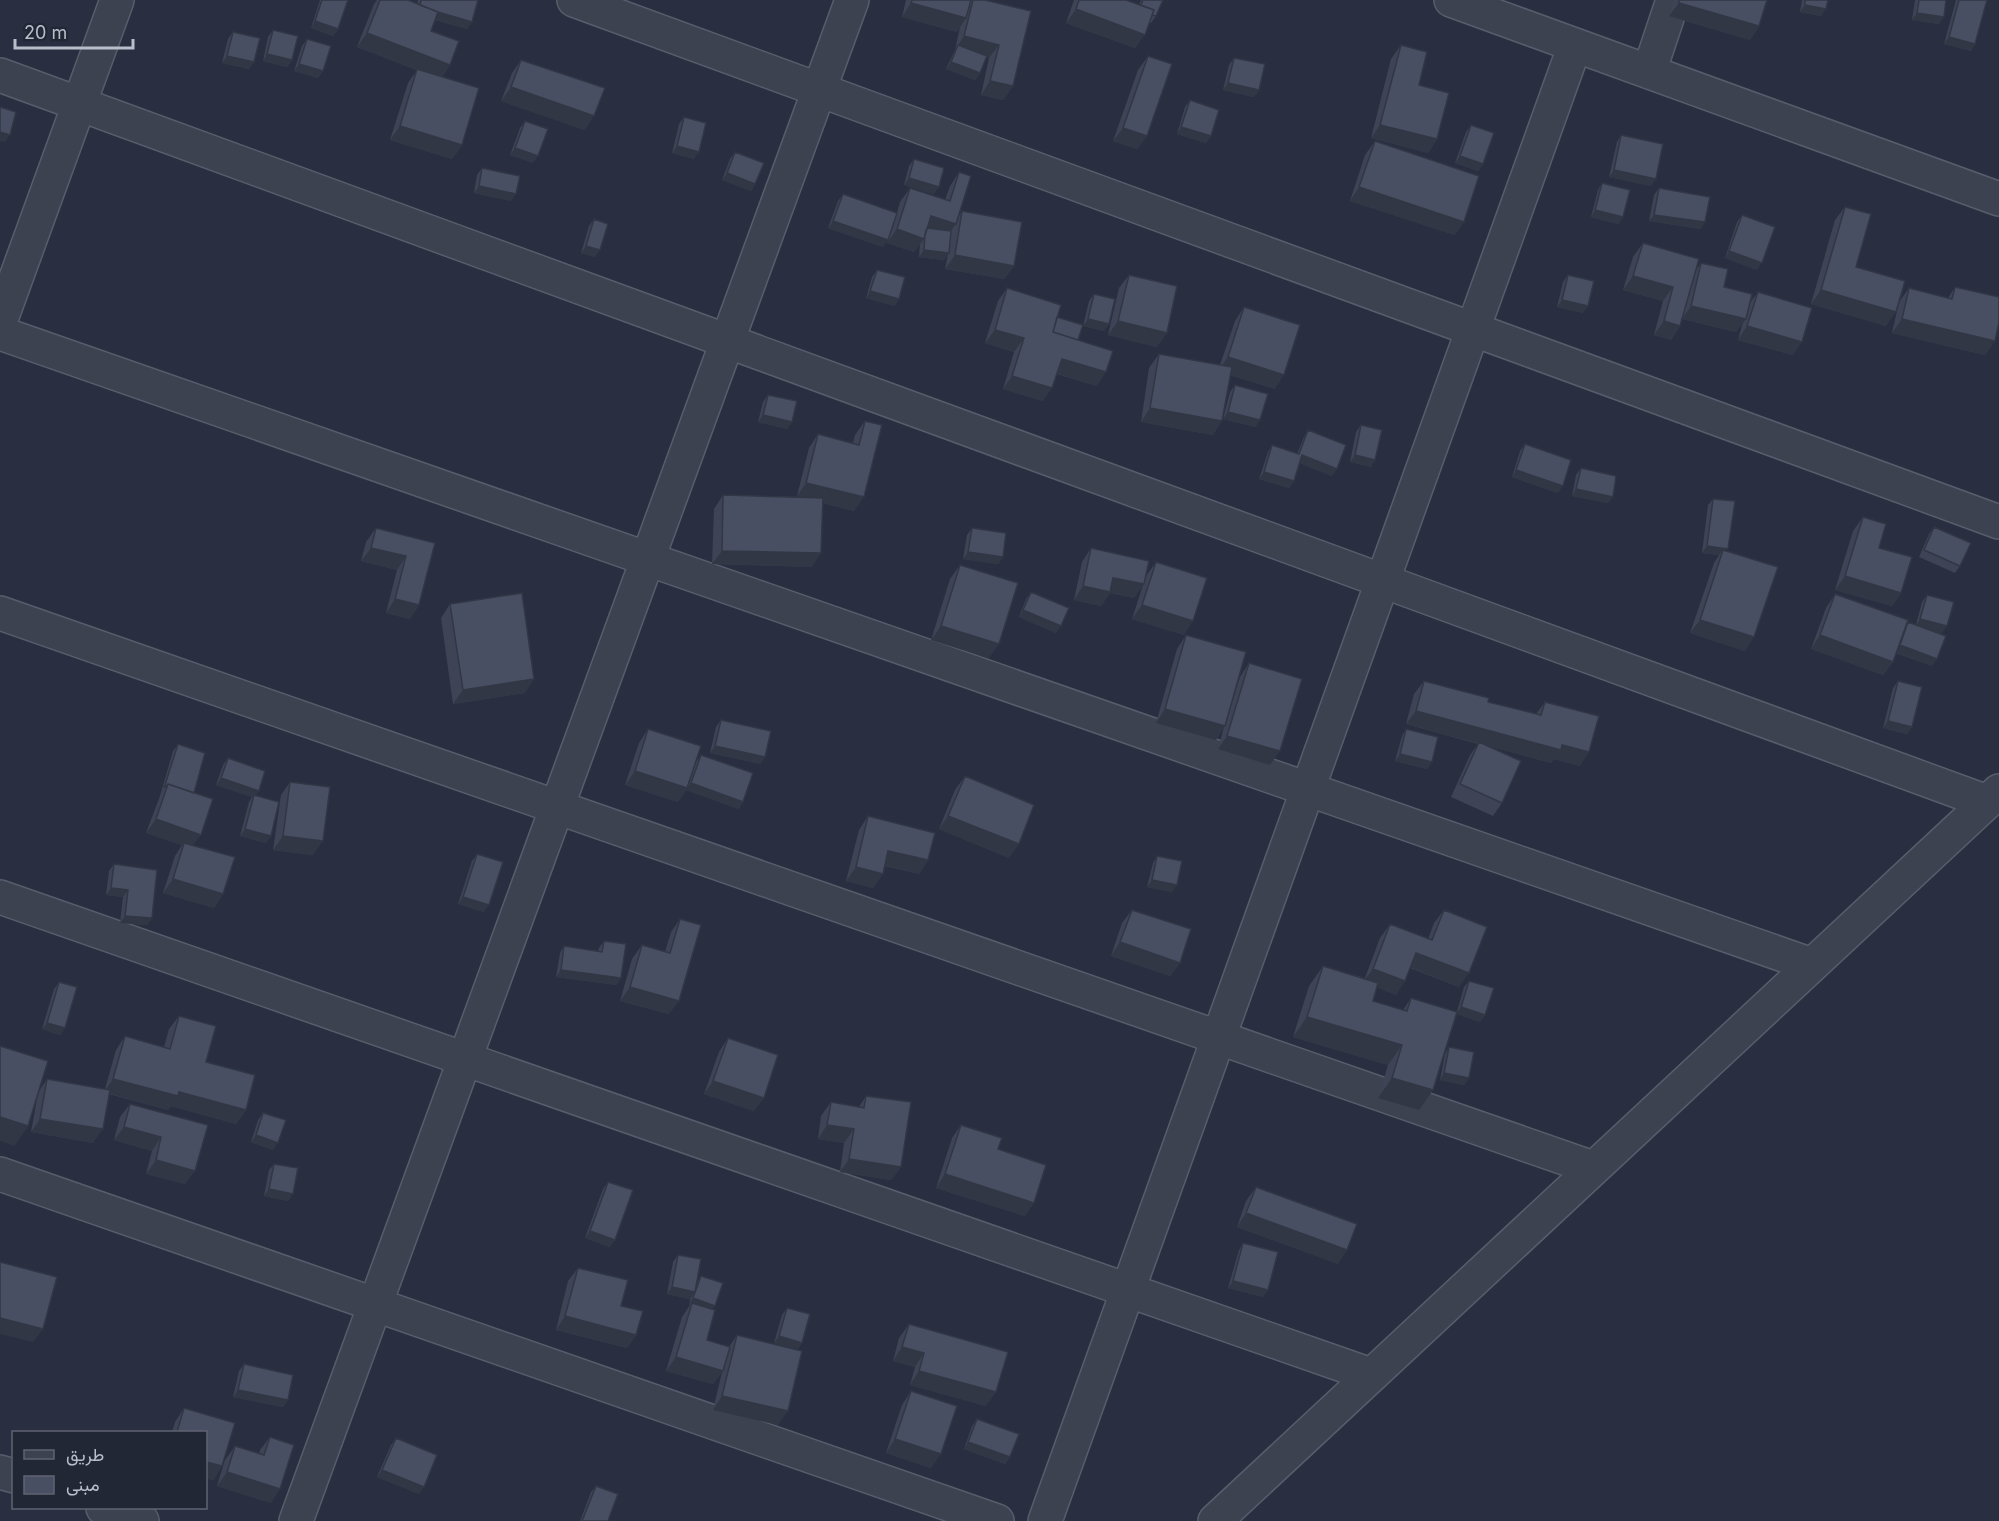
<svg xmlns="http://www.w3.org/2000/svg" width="1999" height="1521" font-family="Inter,Vazirmatn,sans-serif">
<rect width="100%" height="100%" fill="#292f41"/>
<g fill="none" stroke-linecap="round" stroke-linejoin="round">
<g stroke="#585d6b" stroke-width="36">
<path id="minor" d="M574,0L1999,522
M1451,0L1999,199
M1649,72L1673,0
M0,75L1987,802
M0,322L117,0
M0,333L1812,965
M0,613L1593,1168
M0,897L1371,1375
M0,1174L997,1521
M0,1472L14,1476
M103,1508L142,1521
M296,1521L852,0
M1045,1521L1575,45
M1215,1521L1999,791"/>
</g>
<use href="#minor" stroke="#3d4251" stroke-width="33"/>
</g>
<path fill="#3e4455" d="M320,0H348L338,29L333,36L311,28Z
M377,0H408L417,4L418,0H478L472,22L467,29L435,20L431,31L450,65L442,77L462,145L452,159L390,140L408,83L417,70L357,47L374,4Z
M906,0H985L1013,86L1003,100L981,95L989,58L986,57L980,73L975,80L946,69L955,50L960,27L957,32L902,17Z
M1074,0H1126L1139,5L1141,0H1163L1156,16L1151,23H1149L1135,48L1066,23Z
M1674,0H1767L1759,26L1750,40L1669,16Z
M1802,0H1828L1821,16L1800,12Z
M1915,0H1946L1939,24L1912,20Z
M1956,0H1987L1975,44L1971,51L1944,44Z
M273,30L292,60L287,67L263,61L268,37Z
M233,32L254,62L249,69L222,63L228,39Z
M307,39L323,71L318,78L294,71L302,46Z
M1401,45L1419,85L1437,139L1428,153L1371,138L1391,59Z
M1148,56L1147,136L1137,149L1113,141L1138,70Z
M1234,58L1259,90L1254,97L1223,90L1229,65Z
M521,60L585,130L501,101L512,73Z
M1190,100L1211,136L1206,143L1177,134L1185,107Z
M684,117L694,159L672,153L679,124Z
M525,121L533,163L510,155L520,128Z
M1471,125L1483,164L1478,171L1455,163L1466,132Z
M1621,135L1651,186L1609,177L1617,142Z
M1375,141L1455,235L1350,201L1365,155Z
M735,152L755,184L751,191L722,180L730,159Z
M914,159L934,194L904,185L909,166Z
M482,168L511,201L474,193L477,175Z
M959,172L958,217L962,211L1014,266L1004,279L945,269L948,254L944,260L919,257L920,244L914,252L887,243L893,223L883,247L828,228L838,201L843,194L897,213L900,202L910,188L945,200L950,186Z
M1602,183L1623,217L1618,224L1591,217L1598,190Z
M1659,188L1701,229L1649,221L1654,195Z
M1845,207L1856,267L1886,326L1811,304L1835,220Z
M1742,215L1757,270L1725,258L1737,222Z
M594,219L595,257L581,253L589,226Z
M1643,243L1696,270L1701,263L1724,287L1749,304L1758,292L1793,355L1738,340L1743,322L1736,332L1682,319L1680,326L1671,340L1654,335L1663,301L1623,290L1633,257Z
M877,270L895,306L866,298L872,277Z
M1129,275L1157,347L1108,335L1119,288Z
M1568,275L1583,313L1557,307L1563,282Z
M1955,287L1995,341L1985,355L1892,333L1899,302L1909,288L1948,298Z
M1007,288L1057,317L1078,340L1097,386L1057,374L1043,401L1003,389L1014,352L985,343L998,301Z
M1094,294L1109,324L1104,331L1083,326L1089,301Z
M1244,307L1275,389L1230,375L1213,435L1141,422L1149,368L1159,354L1220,365L1235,321Z
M1235,385L1256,427L1223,419L1230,392Z
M768,395L792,422L787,429L758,422L763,402Z
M865,421L854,511L823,503L812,567L712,564L714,509L723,495L800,497L797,496L809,448L818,434L853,443L855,435Z
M1361,425L1371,467L1350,462L1356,432Z
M1308,430L1332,476L1300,463L1294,481L1289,488L1259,479L1268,452L1272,445L1297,454L1304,437Z
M1525,444L1558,493L1512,477L1520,451Z
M1581,468L1608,503L1572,496L1576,475Z
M1713,499L1727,551L1745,651L1690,633L1714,563L1719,555L1702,553L1708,505Z
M1863,517L1879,548L1901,593L1892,606L1835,590L1853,531Z
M1934,527L1960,566L1955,573L1919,557L1929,534Z
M376,528L435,543L419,605L410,619L386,613L397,570L361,561L366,542Z
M972,528L1003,557L998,564L963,559L967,535Z
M1091,548L1144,581L1146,576L1156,562L1184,635L1132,619L1143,585L1134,598L1110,593L1101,606L1074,600L1082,562Z
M960,565L989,658L931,640L950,579Z
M1031,592L1056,633L1019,617L1026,599Z
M1835,594L1907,624L1916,625L1922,602L1927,595L1942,633L1933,631L1932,666L1896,653L1893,662L1883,675L1811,649L1826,608Z
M450,604L525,693L453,704L441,618Z
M1186,635L1230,708L1240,677L1249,663L1270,765L1218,749L1224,727L1216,740L1156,723L1177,649Z
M1424,681L1488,702L1536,714L1545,702L1580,766L1554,759L1551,763L1492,747L1502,803L1493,816L1451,797L1470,755L1478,744L1406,724L1414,694Z
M1898,681L1912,727L1907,734L1883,728L1893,688Z
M721,720L761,764L710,753L716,727Z
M648,729L696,762L701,755L739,809L686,790L678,802L625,785L639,743Z
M1406,729L1432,762L1427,769L1395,761L1402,736Z
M178,744L194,793L193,845L223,894L214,908L163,893L175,856L182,845L146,833L160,796L173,751Z
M228,758L256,795L271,836L266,843L240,836L249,802L252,797L216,785L223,765Z
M965,776L1009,858L939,829L955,790Z
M290,782L313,855L273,850L281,795Z
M868,816L928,860L919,874L885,866L883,874L873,888L846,881L859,830Z
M477,854L484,912L458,904L472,861Z
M1157,856L1172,892L1147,887L1153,863Z
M114,864L152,918L147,925L120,923L123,897L106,895L109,871Z
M1132,910L1180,963L1170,976L1111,956L1122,923Z
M1444,910L1459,987L1410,968L1396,995L1377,987L1373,1001L1403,1010L1411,998L1457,1012L1464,987L1469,981L1485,1015L1480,1022L1457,1014L1433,1090L1419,1110L1378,1098L1388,1065L1293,1037L1309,986L1323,966L1365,978L1380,938L1390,924L1428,939L1434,923Z
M680,919L669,1014L620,1001L632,959L642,945L665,952L671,932Z
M604,941L617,985L556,977L560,953L564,946L598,951L599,948Z
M59,982L65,1028L60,1035L42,1029L54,989Z
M179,1016L206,1062L246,1110L236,1124L171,1106L168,1110L109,1094L93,1143L31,1132L37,1099L28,1126L14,1146L39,1091L47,1079L105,1089L116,1050L125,1036L164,1047L169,1029Z
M728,1038L754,1111L704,1094L719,1052Z
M1449,1047L1469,1078L1464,1085L1440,1080L1445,1054Z
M866,1096L901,1167L891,1180L840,1172L844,1143L818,1139L821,1116L831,1102L859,1107Z
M130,1104L208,1125L185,1184L146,1174L152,1151L114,1140L120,1117Z
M263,1113L273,1150L251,1142L258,1120Z
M961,1125L998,1149L1025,1216L936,1188L952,1138Z
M274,1164L293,1194L288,1201L264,1196L269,1170Z
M608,1182L610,1247L585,1238L603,1189Z
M1256,1187L1338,1264L1237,1227L1246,1201Z
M1243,1243L1263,1297L1228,1288L1239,1250Z
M678,1255L697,1282L701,1276L713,1309L707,1340L729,1347L737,1335L778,1425L713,1410L722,1372L713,1384L666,1371L682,1317L690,1305H689L691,1297L690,1299L667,1294L673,1262Z
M578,1268L621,1306L636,1335L627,1348L556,1330L568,1281Z
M787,1308L802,1343L797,1350L774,1343L782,1315Z
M909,1324L986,1406L910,1385L915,1367L893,1361L899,1338Z
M244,1364L288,1400L283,1407L233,1397L239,1371Z
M911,1391L931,1468L886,1453L902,1405Z
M184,1408L235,1423L222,1466L213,1480L206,1478V1432H172L175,1422Z
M977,1419L1010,1457L1005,1464L964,1449L972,1426Z
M270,1437L271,1503L217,1486L225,1460L235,1446L259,1454L260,1450Z
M396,1438L419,1494L377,1477L391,1445Z
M596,1486L608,1521H580L591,1492Z"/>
<path fill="#323745" d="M911,3L966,18L957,32L902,17Z
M1679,3L1759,26L1750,40L1669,16Z
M1805,5L1826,9L1821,16L1800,12Z
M419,7L472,22L467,29L414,14Z
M1076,9L1145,35L1135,48L1066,23Z
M1917,13L1944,17L1939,24L1912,20Z
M315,21L338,29L333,36L311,28Z
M367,33L450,65L441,79L357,47Z
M964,36L999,45L989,58L956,50L958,45L955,50Z
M1949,37L1975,44L1971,51L1944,44Z
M267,54L292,60L287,67L263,61Z
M227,56L254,62L249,69L222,63Z
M951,62L980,73L975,80L946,69Z
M299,64L323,71L318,78L294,71Z
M990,81L1013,86L1003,100L981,95Z
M1228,83L1259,90L1254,97L1223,90Z
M511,87L594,116L585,130L501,101Z
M1380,125L1437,139L1428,153L1371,138Z
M400,126L462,145L452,159L390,140Z
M1181,127L1211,136L1206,143L1177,134Z
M1123,128L1147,136L1137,149L1113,141Z
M0,132L10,135L5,142L0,141Z
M677,146L699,152L694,159L672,153Z
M515,148L538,156L533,163L510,155Z
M1460,156L1483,164L1478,171L1455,163Z
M1614,170L1656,179L1651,186L1609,177Z
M727,173L755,184L751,191L722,180Z
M909,178L939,187L934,194L904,185Z
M479,186L516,194L511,201L474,193Z
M1359,187L1464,222L1455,235L1350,201Z
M1595,210L1623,217L1618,224L1591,217Z
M1654,215L1705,222L1701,229L1649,221Z
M931,216L956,224L946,237L926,231Z
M833,221L888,240L883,247L828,228Z
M897,229L924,239L914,252L887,243Z
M586,246L600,250L595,257L581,253Z
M924,250L949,253L944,260L919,257Z
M1729,251L1762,263L1757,270L1725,258Z
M955,255L1014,266L1004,279L945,269Z
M1633,276L1673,287L1663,301L1623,290Z
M1821,290L1896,312L1886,326L1811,304Z
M870,291L899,299L895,306L866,298Z
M1562,300L1588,306L1583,313L1557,307Z
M1691,306L1746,319L1736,332L1682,319Z
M1088,319L1109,324L1104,331L1083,326Z
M1902,319L1995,341L1985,355L1892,333Z
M1118,321L1167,333L1157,347L1108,335Z
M1664,321L1680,326L1671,340L1654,335Z
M1747,326L1802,342L1793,355L1738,340Z
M995,330L1024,338L1014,352L985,343Z
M1228,357L1284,375L1275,389L1218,371Z
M1062,359L1106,372L1097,386L1052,372Z
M1012,376L1052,388L1043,401L1003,389Z
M1150,408L1222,421L1213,435L1141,422Z
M1228,412L1260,420L1256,427L1223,419Z
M763,415L792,422L787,429L758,422Z
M1302,455L1337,469L1332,476L1297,462Z
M1355,455L1375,460L1371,467L1350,462Z
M1516,470L1563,486L1558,493L1512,477Z
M1264,472L1294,481L1289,488L1259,479Z
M806,483L864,497L854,511L797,496Z
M1576,489L1613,497L1608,503L1572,496Z
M1707,546L1728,549L1723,556V550L1719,555L1702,553Z
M371,548L406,556L397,570L361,561Z
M722,551L821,553L812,567L712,564Z
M968,552L1003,557L998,564L963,559Z
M1845,576L1901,593L1892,606L1835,590Z
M1113,578L1144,584L1134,598L1110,593L1101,606L1074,600L1083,586Z
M395,599L419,605L410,619L386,613Z
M1142,605L1193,621L1184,635L1132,619Z
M1023,610L1061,626L1056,633L1019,617Z
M1920,619L1947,626L1942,633L1916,626Z
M1700,620L1754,637L1745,651L1690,633Z
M941,626L999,644L989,658L931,640Z
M1820,635L1893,662L1883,675L1811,649Z
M1900,645L1937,659L1932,666L1895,652Z
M534,679L525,693L453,704L463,690Z
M1165,709L1225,726L1216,740L1156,723Z
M1416,711L1562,745L1589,752L1580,766L1554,759L1551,763L1406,724Z
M1888,721L1912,727L1907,734L1883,728Z
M1227,736L1280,751L1270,765L1218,749Z
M715,746L765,757L761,764L710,753Z
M1400,754L1432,762L1427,769L1395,761Z
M635,771L687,788L691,783L743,802L739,809L686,790L678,802L625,785Z
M221,778L259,791L254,798V795L252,797L216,785Z
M948,816L1019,844L1009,858L939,829Z
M156,819L201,835L191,848L184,843L182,845L146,833Z
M245,829L271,836L266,843L240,836Z
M283,836L323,841L313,855L273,850Z
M888,851L928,860L919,874L879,864Z
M856,867L883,874L873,888L846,881Z
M173,879L223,894L214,908L163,893Z
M1152,880L1177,885L1172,892L1147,887Z
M111,888L128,890L123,897L106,895Z
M463,897L489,905L484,912L458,904Z
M125,916L152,918L147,925L120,923Z
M1120,942L1180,963L1170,976L1111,956Z
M1416,953L1469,973L1459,987L1407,966Z
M1373,969L1405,981L1396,995L1363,982Z
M561,970L621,978L617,985L556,977Z
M630,987L679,1001L669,1014L620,1001Z
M1461,1007L1485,1015L1480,1022L1456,1014Z
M1307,1017L1402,1045L1388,1065L1293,1037Z
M47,1023L65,1028L60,1035L42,1029Z
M1444,1073L1469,1078L1464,1085L1440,1080Z
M1392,1078L1433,1090L1419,1110L1378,1098Z
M113,1079L179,1092L246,1110L236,1124L171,1106L168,1110L104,1092Z
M713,1081L764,1098L754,1111L704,1094Z
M0,1117L28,1126L14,1146L0,1141Z
M40,1119L103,1129L93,1143L31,1132Z
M827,1125L854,1129L844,1143L818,1139Z
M124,1127L161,1137L152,1151L114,1140Z
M256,1135L278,1143L273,1150L251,1142Z
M849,1159L901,1167L891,1180L840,1172Z
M156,1160L195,1171L185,1184L146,1174Z
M945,1174L1034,1203L1025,1216L936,1188Z
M269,1189L293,1194L288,1201L264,1196Z
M1246,1213L1347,1250L1338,1264L1237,1227Z
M590,1231L615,1240L610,1247L585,1238Z
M1233,1281L1268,1290L1263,1297L1228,1288Z
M672,1287L695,1292L690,1299L667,1294Z
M693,1298L715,1306L710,1313L692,1303L690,1305H689Z
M565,1316L636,1335L627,1348L556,1330Z
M0,1318L43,1329L33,1342L0,1334Z
M779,1336L802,1343L797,1350L774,1343Z
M902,1347L924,1353L915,1367L893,1361Z
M676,1357L723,1371L713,1384L666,1371Z
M919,1371L996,1392L986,1406L910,1385Z
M238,1390L288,1400L283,1407L233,1397Z
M722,1396L788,1411L778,1425L713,1410Z
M895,1439L941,1454L931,1468L886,1453Z
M968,1442L1010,1457L1005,1464L964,1449Z
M206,1462L222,1466L213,1480L206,1478Z
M382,1470L424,1487L419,1494L377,1477Z
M227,1472L280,1489L271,1503L217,1486Z"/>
<path fill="#484f63" stroke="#323745" stroke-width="1.5" d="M322,0H348L338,29L315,21Z
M380,0H408L438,12L431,31L459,41L450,65L367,33Z
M421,0H478L472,22L438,12L420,5Z
M912,0H971L966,18L911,3Z
M973,0H985L1031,11L1013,86L990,81L999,45L964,36Z
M1079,0H1126L1154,10L1145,35L1076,9Z
M1143,0H1163L1156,16L1152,15L1154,10L1141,5Z
M1679,0H1767L1759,26L1679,3Z
M1805,0H1828L1826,9L1805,5Z
M1919,0H1946L1944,17L1917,13Z
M1959,0H1987L1975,44L1949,37Z
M273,30L298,36L292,60L267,54Z
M233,32L260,38L254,62L227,56Z
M307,39L331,46L323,71L299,64Z
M958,45L987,56L980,73L951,62Z
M1401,45L1427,52L1419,85L1449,93L1437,139L1380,125Z
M1148,56L1172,64L1147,136L1123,128Z
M1234,58L1265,64L1259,90L1228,83Z
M521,60L605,88L594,116L511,87Z
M417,69L479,88L462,145L400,126Z
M1190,100L1219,110L1211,136L1181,127Z
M0,107L16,112L10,135L0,132Z
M684,117L706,123L699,152L677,146Z
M525,121L548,129L538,156L515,148Z
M1471,125L1494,133L1483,164L1460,156Z
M1621,135L1663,144L1656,179L1614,170Z
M1375,141L1479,176L1464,222L1359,187Z
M735,152L764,163L755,184L727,173Z
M914,159L944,168L939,187L909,178Z
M482,168L520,176L516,194L479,186Z
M959,172L971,176L956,224L931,216L924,239L897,229L910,188L950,201Z
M1602,183L1630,190L1623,217L1595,210Z
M1659,188L1710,197L1705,222L1654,215Z
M843,194L897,213L888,240L833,221Z
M1845,207L1871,214L1856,267L1905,281L1896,312L1821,290Z
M962,211L1022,222L1014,266L955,255Z
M1742,215L1775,227L1762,263L1729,251Z
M594,219L608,224L600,250L586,246Z
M927,228L951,231L949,253L924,250L925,234Z
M1643,243L1699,259L1680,326L1664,321L1673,287L1633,276Z
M1701,263L1728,269L1724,287L1752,294L1746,319L1691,306Z
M877,270L905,277L899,299L870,291Z
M1129,275L1177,286L1167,333L1118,321Z
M1568,275L1594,281L1588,306L1562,300Z
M1955,287L1999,297V322L1995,341L1902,319L1909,288L1952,299Z
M1007,288L1061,305L1053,332L1113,351L1106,372L1062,359L1052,388L1012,376L1024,338L995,330Z
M1758,292L1812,308L1802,342L1747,326Z
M1094,294L1115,299L1109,324L1088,319Z
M1244,307L1300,325L1284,375L1228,357Z
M1057,317L1083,325L1078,340L1053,332Z
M1159,354L1232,367L1222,421L1150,408Z
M1235,385L1268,394L1260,420L1228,412Z
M768,395L797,401L792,422L763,415Z
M865,421L882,425L864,497L806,483L818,434L859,445Z
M1361,425L1382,430L1375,460L1355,455Z
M1308,430L1346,445L1337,469L1302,455L1294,481L1264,472L1272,445L1299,454Z
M1525,444L1571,460L1563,486L1516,470Z
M1581,468L1616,476L1613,497L1576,489Z
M723,495L823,498L821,553L722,551Z
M1713,499L1735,501L1728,549L1707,546Z
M1863,517L1886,524L1879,548L1912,557L1901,593L1845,576Z
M1934,527L1971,543L1960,566L1924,550Z
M376,528L435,543L419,605L395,599L406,556L371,548Z
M972,528L1006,533L1003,557L968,552Z
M1091,548L1149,561L1144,584L1113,578L1110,592L1083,586Z
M1723,550L1778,567L1754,637L1700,620Z
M1156,562L1207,578L1193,621L1142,605Z
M960,565L1018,583L999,644L941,626Z
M1031,592L1069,608L1061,626L1023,610Z
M522,593L534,679L463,690L450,604Z
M1835,594L1908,620L1893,662L1820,635Z
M1927,595L1954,602L1947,626L1920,619Z
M1908,622L1946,636L1937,659L1900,645Z
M1186,635L1246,652L1225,726L1165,709Z
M1249,663L1302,679L1280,751L1227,736Z
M1424,681L1489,698L1488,702L1541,715L1545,702L1599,716L1589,752L1562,745L1561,750L1416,711Z
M1898,681L1922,687L1912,727L1888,721Z
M721,720L771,731L765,757L715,746Z
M648,729L701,746L687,788L635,771Z
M1406,729L1438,737L1432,762L1400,754Z
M1479,742L1521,761L1502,803L1460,784Z
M178,744L205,753L194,793L168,784L164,788Z
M701,755L753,773L743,802L691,783Z
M228,758L265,771L259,791L221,778Z
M965,776L1034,805L1019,844L948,816Z
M290,782L330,787L323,841L283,836Z
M168,784L213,799L201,835L156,819Z
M254,795L279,802L271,836L245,829Z
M868,816L935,833L928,860L888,851L883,874L856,867Z
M184,843L235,857L223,894L173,879Z
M477,854L503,862L489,905L463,897Z
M1157,856L1182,861L1177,885L1152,880Z
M114,864L157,870L152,918L125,916L128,890L111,888Z
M1132,910L1191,929L1180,963L1120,942Z
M1444,910L1487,927L1469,973L1416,953L1405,981L1373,969L1390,924L1432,940Z
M680,919L701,925L679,1001L630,987L642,945L670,953Z
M604,941L626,944L621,978L561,970L564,946L602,952Z
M1323,966L1378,983L1373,1001L1407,1011L1411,998L1457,1012L1433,1090L1392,1078L1402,1045L1307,1017Z
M1469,981L1494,988L1485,1015L1461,1007Z
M59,982L77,987L65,1028L47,1023Z
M179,1016L216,1026L206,1062L255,1075L246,1110L179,1092L178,1096L113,1079L125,1036L170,1049Z
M728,1038L778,1055L764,1098L713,1081Z
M0,1046L48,1061L28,1126L0,1117Z
M1449,1047L1474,1052L1469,1078L1444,1073Z
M47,1079L110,1090L103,1129L40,1119Z
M866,1096L911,1102L901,1167L849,1159L854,1129L827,1125L831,1102L864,1108Z
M130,1104L208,1125L195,1171L156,1160L161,1137L124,1127Z
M263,1113L286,1120L278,1143L256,1135Z
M961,1125L1002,1138L998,1149L1046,1165L1034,1203L945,1174Z
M274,1164L298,1168L293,1194L269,1189Z
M608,1182L633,1190L615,1240L590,1231Z
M1256,1187L1357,1224L1347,1250L1246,1213Z
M1243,1243L1278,1252L1268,1290L1233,1281Z
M678,1255L701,1259L695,1292L672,1287Z
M0,1262L57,1277L43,1329L0,1318Z
M578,1268L628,1280L621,1306L643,1311L636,1335L565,1316Z
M701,1276L723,1283L715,1306L693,1298Z
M692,1303L715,1310L707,1340L730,1347L723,1371L676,1357Z
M787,1308L810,1314L802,1343L779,1336Z
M909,1324L1008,1352L996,1392L919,1371L924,1353L902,1347Z
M737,1335L802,1351L788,1411L722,1396Z
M244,1364L293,1375L288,1400L238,1390Z
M911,1391L957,1406L941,1454L895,1439Z
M184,1408L235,1423L222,1466L206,1462V1432H177Z
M977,1419L1019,1434L1010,1457L968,1442Z
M270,1437L294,1445L280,1489L227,1472L235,1446L264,1455Z
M396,1438L437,1455L424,1487L382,1470Z
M596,1486L618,1494L608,1521H582Z"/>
<rect x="12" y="1431" width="195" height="78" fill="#222736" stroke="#5f6372" stroke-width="1.5"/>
<rect x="24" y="1450" width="30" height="9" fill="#3d4251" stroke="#5f6372" stroke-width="1.5"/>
<text x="66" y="1461" font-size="18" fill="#babecb">طريق</text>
<rect x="24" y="1476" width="30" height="18" fill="#484f63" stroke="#5f6372" stroke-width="1.5"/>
<text x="66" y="1491" font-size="18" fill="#babecb">مبنى</text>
<path d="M15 39v9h118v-9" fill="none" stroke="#babecb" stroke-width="3"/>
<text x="24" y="39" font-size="18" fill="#babecb" stroke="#222736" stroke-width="4.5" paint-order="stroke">20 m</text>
</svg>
